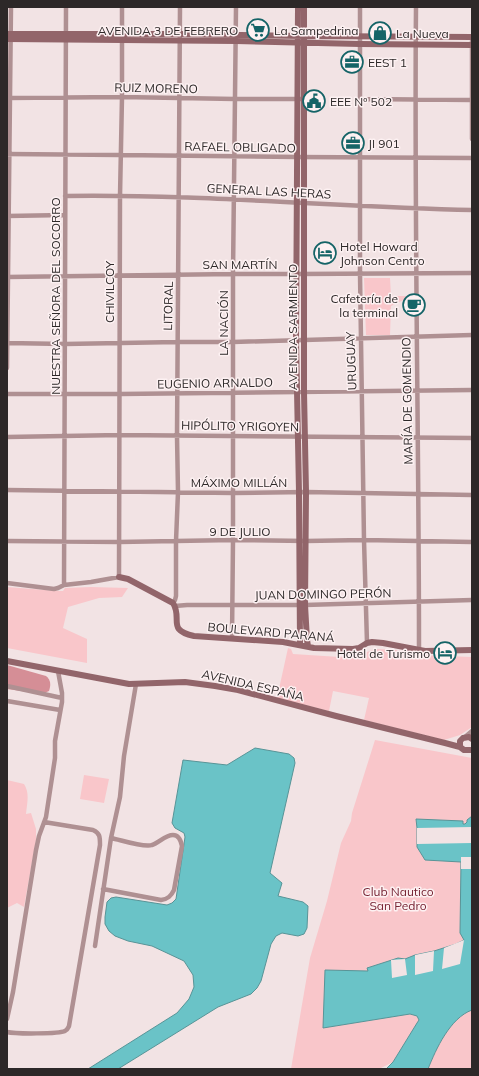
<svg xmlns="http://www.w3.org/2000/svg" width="479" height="1076" font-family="Mulish,sans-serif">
<rect width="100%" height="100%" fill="#f2e3e4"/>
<path fill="#f9c6ca" d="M364,278H390L391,296H412L391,306L390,335H366Z
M7,587L58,591H63L65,588L91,587L128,588L122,597L99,598L68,607L63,628L87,639V663L7,648Z
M288,648L291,649L293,654L355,658L367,652L376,649L396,650L416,655L472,657V727L460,735L444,740L364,720L369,698L333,691L329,711L277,698Z
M375,740L472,758V816L467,820L472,824V941L323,1028L410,1014L417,1016L419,1020L417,1023L393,1062L379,1069H291L310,958L327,901L341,843L351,821L352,813Z
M84,775L109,779L104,803L80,799Z
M7,780L24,784C30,793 27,803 26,814L31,813L36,829V840L24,907L17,903L7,908Z
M472,1010V1069H428C436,1049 450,1018 472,1010Z"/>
<path fill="#d58e96" d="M7,665L46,676C51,680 51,685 49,691L42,694L7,689Z"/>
<path fill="#6ac3c7" stroke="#589497" d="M255,748L289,754L294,758L295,763L270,873L282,883L278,896L303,902L308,906L307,928L304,934L298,936L282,933L276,936L271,944L261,981L257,988L251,994L218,1007L118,1069H88L177,1013L189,999L194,987L193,975L184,961L152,946L128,941L115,936L109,931L105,924V917L107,902L111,898L116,897L167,905L172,903L176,899L185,837L184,833L175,828L172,823L183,760L227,765Z
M472,816V1010C450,1018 436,1049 428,1069H386L393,1062L417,1023L419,1020L417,1016L410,1014L323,1028L325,970L368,971L367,968L398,958L405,959L415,955L434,951L456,944L464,940L460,933L461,862L425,860L417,847V828L416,819L463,821V824H465L467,822V820Z"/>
<path fill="#f2e3e4" d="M472,827V843L417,844V828Z
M461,857H472V869H461Z
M464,940L460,964L442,969L444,948Z
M434,951L433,971L415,975V955Z
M405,959L407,975L392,978L391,960Z"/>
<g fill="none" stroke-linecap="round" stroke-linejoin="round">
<path stroke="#af9092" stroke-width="4.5" d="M360,7V274L364,540L367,643
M416,7C414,221 419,436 419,650
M472,41V139
M7,98L122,97L235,99H304
M360,99L472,100
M7,154L120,155L297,157L472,158
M65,196C201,194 336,207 472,210
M7,216L65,215
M7,277L233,274H297L472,273
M7,343L65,344L177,342H233L472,335
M7,368L11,7
M7,394H120L472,390
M7,437L120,435L472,438
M7,490L233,493L306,492L472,495
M7,541L119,542L233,540L306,541L364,540L472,542
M7,583L54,589L58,588L64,585L91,582L119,577L120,196L122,97V7
M64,585L66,7
M173,603L175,600L176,596V541L178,492L177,436L180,7
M175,606L187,605H305L472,600
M232,638L233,540V274L236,7
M7,686L62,698
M7,701L60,710
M465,737L472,731
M103,889L161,900C168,899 171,896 174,890L182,846C181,841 179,835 173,835C165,835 159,843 152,845C144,848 121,840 111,838
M95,946L111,838L120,797L124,756L136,684
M7,1019L13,992L36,850L39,836L46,817L55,758V741L62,702V693L58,671
M7,1032C15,1034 59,1034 65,1031C68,1029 68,1028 69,1026L100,845C100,837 100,833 93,830L44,822"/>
<path stroke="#92656a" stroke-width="6" d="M298,7L296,340L299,492L300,644
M304,7V392L306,492L305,605L307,640L308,646
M7,34H179L304,36L472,37
M7,39L236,41L360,44L472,45
M119,577L128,579L173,603C183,619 166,630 194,636L283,642L314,648L353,649L359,648L367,643L372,642L383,643L425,651L472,650
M7,661L129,684L185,682L215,686L238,690L336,716L445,743L460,747L464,750H472
M460,747V741L463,738L469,737L472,739"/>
</g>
<defs>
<g id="supermarket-ring" transform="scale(1.15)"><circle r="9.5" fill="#fdf1f2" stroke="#156467" stroke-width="1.5"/><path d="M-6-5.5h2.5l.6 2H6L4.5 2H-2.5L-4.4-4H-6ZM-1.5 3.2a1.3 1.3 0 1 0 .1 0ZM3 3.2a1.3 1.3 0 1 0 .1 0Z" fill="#156467"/></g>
<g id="shop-ring" transform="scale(1.15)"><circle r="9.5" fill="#fdf1f2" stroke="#156467" stroke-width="1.5"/><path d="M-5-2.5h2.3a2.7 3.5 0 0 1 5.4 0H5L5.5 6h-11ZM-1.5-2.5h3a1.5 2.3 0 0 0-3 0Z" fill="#156467"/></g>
<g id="office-ring" transform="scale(1.15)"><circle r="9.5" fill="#fdf1f2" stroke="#156467" stroke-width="1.5"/><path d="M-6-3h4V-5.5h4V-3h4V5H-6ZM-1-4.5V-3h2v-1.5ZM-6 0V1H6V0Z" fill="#156467"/></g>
<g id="civic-ring" transform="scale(1.15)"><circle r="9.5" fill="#fdf1f2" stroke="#156467" stroke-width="1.5"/><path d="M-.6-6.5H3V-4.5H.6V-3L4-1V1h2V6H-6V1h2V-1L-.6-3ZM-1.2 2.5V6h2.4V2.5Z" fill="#156467"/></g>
<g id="hotel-ring" transform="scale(1.15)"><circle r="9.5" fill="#fdf1f2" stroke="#156467" stroke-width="1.5"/><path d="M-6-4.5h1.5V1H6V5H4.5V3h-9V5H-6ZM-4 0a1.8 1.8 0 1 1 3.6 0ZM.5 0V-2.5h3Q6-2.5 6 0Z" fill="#156467"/></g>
<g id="cafe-ring" transform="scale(1.15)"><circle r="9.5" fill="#fdf1f2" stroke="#156467" stroke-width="1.5"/><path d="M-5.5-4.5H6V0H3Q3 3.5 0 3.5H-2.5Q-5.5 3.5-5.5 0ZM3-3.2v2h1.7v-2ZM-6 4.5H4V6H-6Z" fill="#156467"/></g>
</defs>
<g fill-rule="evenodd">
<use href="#supermarket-ring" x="258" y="30"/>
<use href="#shop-ring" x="380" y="33"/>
<use href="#office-ring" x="352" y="62"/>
<use href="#civic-ring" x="314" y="101"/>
<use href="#office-ring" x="353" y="143"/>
<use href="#hotel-ring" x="325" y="253"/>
<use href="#cafe-ring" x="414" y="305"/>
<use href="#hotel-ring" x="445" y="653"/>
</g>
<g text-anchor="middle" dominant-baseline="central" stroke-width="3" stroke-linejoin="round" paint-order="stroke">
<g font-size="12" fill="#2d2828" stroke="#fdf1f2">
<text x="168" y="30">AVENIDA 3 DE FEBRERO</text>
<text transform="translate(156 88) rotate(1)">RUIZ MORENO</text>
<text transform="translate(240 147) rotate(1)">RAFAEL OBLIGADO</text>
<text transform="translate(269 191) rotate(3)">GENERAL LAS HERAS</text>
<text x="240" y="264">SAN MARTÍN</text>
<text transform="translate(109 292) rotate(-90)">CHIVILCOY</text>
<text transform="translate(55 296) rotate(-90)">NUESTRA SEÑORA DEL SOCORRO</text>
<text transform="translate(168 306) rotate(-89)">LITORAL</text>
<text transform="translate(223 323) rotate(-90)">LA NACIÓN</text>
<text transform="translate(292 327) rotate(-90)">AVENIDA SARMIENTO</text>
<text transform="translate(351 361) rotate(-92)">URUGUAY</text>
<text transform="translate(215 383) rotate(-1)">EUGENIO ARNALDO</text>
<text transform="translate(407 401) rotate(-91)">MARÍA DE GOMENDIO</text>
<text transform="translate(240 426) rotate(1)">HIPÓLITO YRIGOYEN</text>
<text x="239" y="482">MÁXIMO MILLÁN</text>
<text x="240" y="531">9 DE JULIO</text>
<text transform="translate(323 594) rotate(-1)">JUAN DOMINGO PERÓN</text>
<text transform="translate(271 632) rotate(5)">BOULEVARD PARANÁ</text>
<text transform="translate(253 685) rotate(13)">AVENIDA ESPAÑA</text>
</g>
<g font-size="12" fill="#2d2828" stroke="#fdf1f2" text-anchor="start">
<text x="274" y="30">La Sampedrina</text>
<text x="396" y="33">La Nueva</text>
<text x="368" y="62">EEST 1</text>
<text x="330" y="101">EEE Nº 502</text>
<text x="368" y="143">JI 901</text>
<text x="340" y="246">Hotel Howard<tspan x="340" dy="14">Johnson Centro</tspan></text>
<text x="398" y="298" text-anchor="end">Cafetería de<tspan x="398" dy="14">la terminal</tspan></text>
<text x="430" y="653" text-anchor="end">Hotel de Turismo</text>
</g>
<g font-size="12" fill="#772434" stroke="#fdf1f2">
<text x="398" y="891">Club Nautico<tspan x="398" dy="14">San Pedro</tspan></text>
</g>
</g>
<rect width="479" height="1076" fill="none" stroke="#2d2828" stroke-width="16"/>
</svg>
